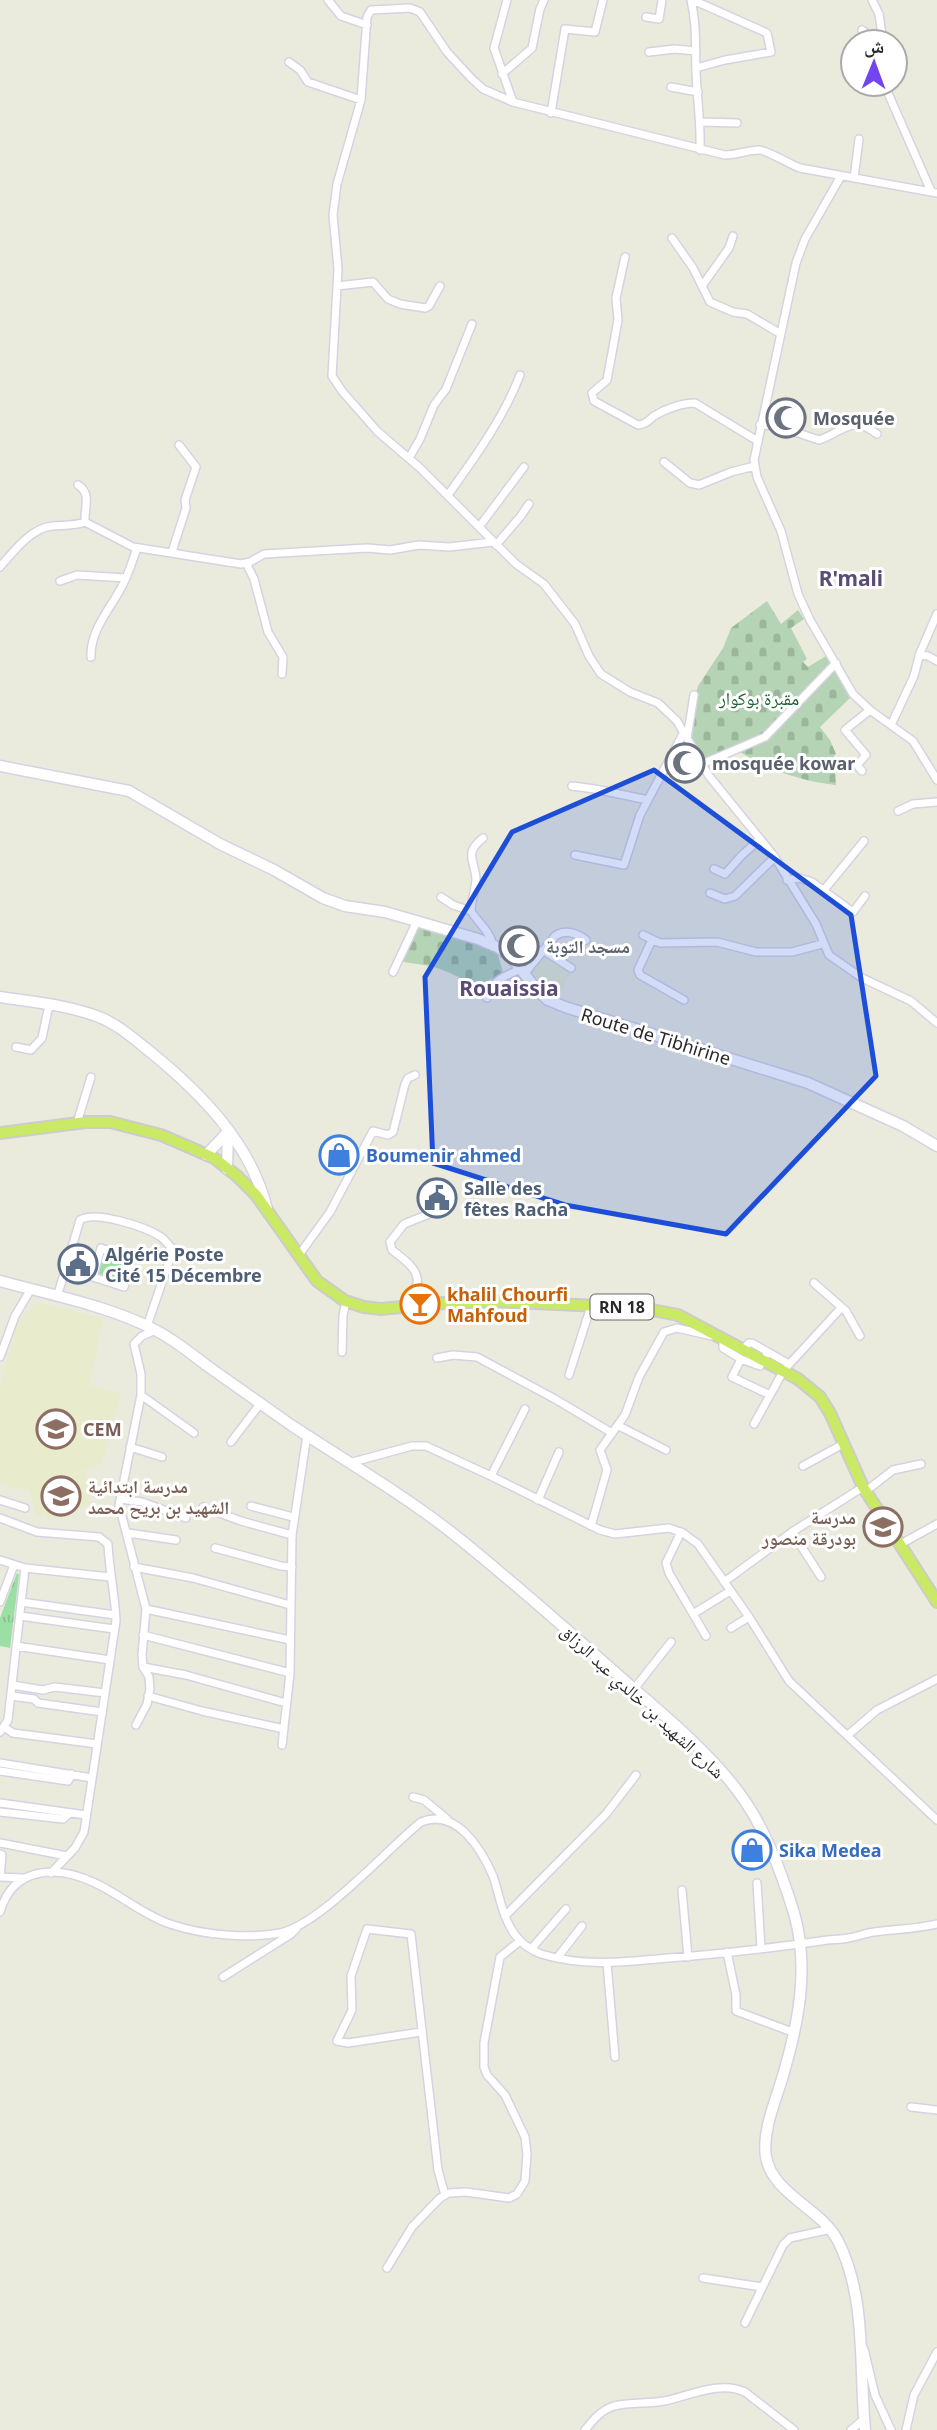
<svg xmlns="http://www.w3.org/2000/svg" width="937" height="2430" font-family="'Noto Sans','Noto Naskh Arabic',sans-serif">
<defs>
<pattern id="grass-tufts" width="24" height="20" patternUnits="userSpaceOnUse" patternTransform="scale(1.75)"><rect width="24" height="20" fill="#9cdfa4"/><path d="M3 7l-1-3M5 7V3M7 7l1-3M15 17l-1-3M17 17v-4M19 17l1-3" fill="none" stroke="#87c08d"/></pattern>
<pattern id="cemetery-stones" width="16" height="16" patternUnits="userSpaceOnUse" patternTransform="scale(1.75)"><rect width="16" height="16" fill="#b5d4b5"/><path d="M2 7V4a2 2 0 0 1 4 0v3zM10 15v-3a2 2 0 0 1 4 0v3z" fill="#9cb69c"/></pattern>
</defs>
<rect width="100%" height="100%" fill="#ebebdd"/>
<path fill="#e8eccd" d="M545,954L572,972L559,996L534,979L529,973Z
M38,1302L103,1318L90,1385L121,1394L102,1464L69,1476L85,1471L90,1486V1505L47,1519L45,1514L37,1517L29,1490L14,1488L0,1483V1387L17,1322Z"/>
<path fill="url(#grass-tufts)" d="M104,1253L129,1262L122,1281L97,1273Z
M17,1573L19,1575L10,1648L0,1646V1618Z"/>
<path fill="url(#cemetery-stones)" d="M767,601L781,624L798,610L804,619L791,628L807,659L803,662L808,667L826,656L852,696L820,727L830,740L836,754L834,756L836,785C801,782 764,768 735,749L705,761L690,734L694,699L698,686L723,648L731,628Z
M419,927L483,945L497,952L503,972C473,994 466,977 437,968C425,964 412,964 399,961L415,929Z"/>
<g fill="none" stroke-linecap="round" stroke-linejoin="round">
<g stroke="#d6d2e2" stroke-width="10">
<path id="street" d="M328,0L341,16L367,25
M507,0L494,48L513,102
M691,0C697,25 695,47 696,72C697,98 701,123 700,150
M693,0L767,33L771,52L725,60L696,68
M872,0L879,14L883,42
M646,17L659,19L662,0
M862,30L866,33L869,42
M649,52L675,49L696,51
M289,62L300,70L308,82L361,100
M502,74L532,48L540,9L544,0
M884,84L931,191
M671,87L698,92
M551,113L565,29L595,32L603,0
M701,122L737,123
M841,176L805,239L796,263L754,460L757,477L781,531L798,594L810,620L853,694L870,710L913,741L937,780
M854,178L859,139
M937,193L800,168C791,165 767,150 759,150C748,150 737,155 725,155L513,102L483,89L471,78L447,52L420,12L410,8L371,10L367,17L361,100L337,184L333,215L338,269L332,376L342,391L377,431L420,468L516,564L544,584L575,624L589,656L601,674L630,692L658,703L677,721L709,776L774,856L816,924L829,955L862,978L911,1001L937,1023
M672,238L693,268L710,302L733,312L747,314L781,334
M625,257L616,298L618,320L607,380L592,393L594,401L638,425C646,424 648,421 654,416C665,409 682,403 695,403L756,440
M337,286L373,282L388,299L400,304L425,308L429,306L440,286
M702,286L729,248L733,236
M760,425L777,426L819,440C843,432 852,414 877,434
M409,458L420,439L434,405L446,389L472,324
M664,462L690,483L699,485L731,472L755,466
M78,485C92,494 84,507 85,522
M448,495C475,457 503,419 520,375
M479,527L524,467
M496,545L520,517L529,504
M172,552L186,508L185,500L196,467L179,445
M246,563L254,579L268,632L283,657L282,674
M0,567C13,552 31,528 52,526C64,525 74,526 85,522L133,547L241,564L250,562L264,554L367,548L390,550L419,545L449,547L493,542
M60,581L77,575L126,578
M919,655L928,656L937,661
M91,657C90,632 108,611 120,590C128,577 132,562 137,548
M891,725L914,676L920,653L937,614
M687,738L694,695
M702,764L765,737L836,663
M862,771L857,765L866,755L845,730L870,710
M572,786L595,789L648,800
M898,811L913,804L937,802
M483,838C464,853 474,859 476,878C476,889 471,900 471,911C479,924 489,930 493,945
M575,855L624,865L640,815L684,732
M714,869L725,874L742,855L760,839
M787,880L800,878L812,882L853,912L865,896
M824,890L864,841
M710,893L725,899L735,896L775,857
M441,897L453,905L471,911
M643,935L660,943L717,942L756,952H792L822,944
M652,940L638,970L640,975L684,1000
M543,950L571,968
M393,972L417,921
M525,973L555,936C565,929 577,933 586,940
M487,998C492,980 505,976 521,969
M16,1047L31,1050L42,1038L49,1005
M77,1123L91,1077
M299,1255L330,1212L373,1131L388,1135L393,1132L405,1084L408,1078L415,1075
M65,1268L124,1287L132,1259L101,1248L93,1277
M814,1283L846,1311L860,1336
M57,1297L80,1220C95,1210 146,1227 161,1237C166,1241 169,1245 173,1250L147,1326
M407,1308C407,1297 412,1296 416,1287C423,1271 402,1258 392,1250L390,1242L404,1224L434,1212
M723,1339V1348L741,1359L760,1366L768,1352
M743,1349L749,1343H752L789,1364
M342,1352L343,1316L346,1301
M0,1357L15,1316L31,1289
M437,1358L453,1355L477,1357L555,1399L612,1433
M741,1359L732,1377L770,1395
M569,1375L591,1306
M141,1395L194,1433
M754,1424L784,1370L841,1308
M619,1426L666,1450
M231,1442L260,1404
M130,1447L162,1457
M349,1463L412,1446H426L491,1476L600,1530L615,1534L669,1528L683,1533L698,1544L749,1617L789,1681L937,1820
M803,1466L843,1444
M491,1476L525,1409
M866,1491L893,1470L921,1464
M120,1499L142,1502L186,1518
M0,1500L25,1508
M538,1500L559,1452
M251,1506L293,1517
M203,1507L241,1521L292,1535
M0,1518L37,1532L99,1537L108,1544C109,1570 115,1594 116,1621L84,1832L75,1848L51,1873
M591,1526L607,1470L600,1450L625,1415L639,1377L664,1332L677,1328L712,1336
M681,1532L666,1563L669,1573L706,1636
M792,1532L821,1577
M128,1533L176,1540
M899,1545L937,1524
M215,1548L281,1566L292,1567
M0,1560L25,1568L110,1577
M134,1567L193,1578L290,1605
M724,1582L792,1532L863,1487
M0,1602L14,1565
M21,1602L115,1615
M146,1609L290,1640
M693,1614L730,1591
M20,1616L114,1629
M731,1628L749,1617
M143,1635L290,1673
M16,1646L110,1660
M143,1667L186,1675L286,1703
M12,1685L43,1690L55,1687L105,1693
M634,1689L671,1642
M11,1696L34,1699L38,1703L102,1712
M148,1696L202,1711L284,1729
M136,1725L147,1704L150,1689L149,1677L143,1667L142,1655L146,1609L119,1505L141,1395V1374L134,1344L142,1336L156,1330
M4,1727L13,1733L97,1744
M0,1732L8,1720L25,1568
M848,1735L877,1710L937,1679
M282,1745L290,1673L292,1535L307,1435
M0,1763L92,1778
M0,1771L68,1781L72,1774
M413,1797L424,1800L447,1819
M0,1803L86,1815
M0,1812L63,1819L70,1813
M0,1843L67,1856
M0,1854L2,1855L0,1877
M0,1877L23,1878
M757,1883L761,1948
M682,1890L688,1957
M0,1912C13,1866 57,1865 95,1883C121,1895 143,1915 170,1924C203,1935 246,1939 280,1933C321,1924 386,1850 421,1822C456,1808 481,1848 493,1876C500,1896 502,1918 516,1936C522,1944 531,1950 541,1954C583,1967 625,1962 668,1958C719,1954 771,1948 821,1941C830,1939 839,1940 848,1938C857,1937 865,1933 874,1932C895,1929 916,1929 937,1924
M505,1916L606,1814L636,1775
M531,1949L566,1909
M727,1952L736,1995V2011L795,2033
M557,1958L582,1926
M607,1963L615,2057
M223,1977L291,1934L296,1929
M421,2032L348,2043L337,2041L352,2010L351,1976L367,1929L411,1934L438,2170L445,2195
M911,2107L937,2110
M387,2268L412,2227L440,2198L449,2193L466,2192L509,2198L517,2194L525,2181L527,2154L525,2137L505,2095L487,2075L484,2067V2043L500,1957L520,1941
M703,2278L762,2287
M745,2323L783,2245L790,2238L831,2229
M864,2349L875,2395L891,2430
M585,2430C593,2420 601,2410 614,2406C630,2402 648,2404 664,2401C689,2396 720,2380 745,2392L794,2430
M851,2430L864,2419
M906,2430L914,2395L937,2352"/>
</g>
<g stroke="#d6d2e2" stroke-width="13">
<path id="secondary" d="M0,766L129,791L220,844L274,870L323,898L345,906L385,912L478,939L499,948L512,958L537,990L548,1000L565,1007L808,1083L903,1126L937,1146
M0,997C33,1002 68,1005 99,1017C117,1024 133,1038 148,1050C200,1092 251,1143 267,1209
M206,1155L228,1132
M227,1169L228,1131
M0,1281C48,1294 109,1306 153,1329C172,1338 189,1352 206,1365C234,1385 263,1405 291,1425C344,1460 401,1493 451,1532C514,1582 574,1636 634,1689C670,1720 708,1752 737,1790C764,1825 781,1871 794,1913C810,1969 798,2025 782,2079C775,2102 762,2132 766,2157C773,2195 821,2208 838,2241C867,2298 859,2368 865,2430"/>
</g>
<g stroke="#ccc" stroke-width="14">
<path id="primary" d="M0,1133L86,1122H110L161,1135L189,1147L214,1158L237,1176L256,1195L317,1281L345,1301L364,1307L381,1309L444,1303L494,1301L642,1308L678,1315L798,1379L820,1397L830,1413L863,1487L937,1602"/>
</g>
<use href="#street" stroke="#fff" stroke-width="7"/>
<use href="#secondary" stroke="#fff" stroke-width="10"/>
<use href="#primary" stroke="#cae964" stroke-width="10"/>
</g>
<path fill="#1d4ed8" fill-opacity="0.2" stroke="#1d4ed8" stroke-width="5" stroke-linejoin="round" d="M654,770L851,915L876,1076L726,1234L565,1205L433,1163L425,977L512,832Z"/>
<defs>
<g id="mosque-ring" transform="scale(2.0125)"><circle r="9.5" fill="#fff" stroke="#6b7280" stroke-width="1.5"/><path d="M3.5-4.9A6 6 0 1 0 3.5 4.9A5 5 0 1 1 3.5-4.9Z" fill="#6b7280"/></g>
<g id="shop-ring" transform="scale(2.0125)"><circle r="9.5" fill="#fff" stroke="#3f7fe0" stroke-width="1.5"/><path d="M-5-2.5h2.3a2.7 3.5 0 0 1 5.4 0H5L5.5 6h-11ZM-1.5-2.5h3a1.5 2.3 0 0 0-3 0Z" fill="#3f7fe0"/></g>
<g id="civic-ring" transform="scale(2.0125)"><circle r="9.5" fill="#fff" stroke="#5c6f8a" stroke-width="1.5"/><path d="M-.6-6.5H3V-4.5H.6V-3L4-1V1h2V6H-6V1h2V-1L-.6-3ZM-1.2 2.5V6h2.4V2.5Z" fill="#5c6f8a"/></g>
<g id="bar-ring" transform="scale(2.0125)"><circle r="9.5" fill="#fff" stroke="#e8710a" stroke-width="1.5"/><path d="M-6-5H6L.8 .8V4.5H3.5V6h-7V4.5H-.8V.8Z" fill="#e8710a"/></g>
<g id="school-ring" transform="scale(2.0125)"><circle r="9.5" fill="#fff" stroke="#8d6e63" stroke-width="1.5"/><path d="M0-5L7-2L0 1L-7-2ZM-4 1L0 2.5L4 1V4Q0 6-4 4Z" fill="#8d6e63"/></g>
</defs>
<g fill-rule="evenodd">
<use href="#mosque-ring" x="786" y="418"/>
<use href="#mosque-ring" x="685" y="763"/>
<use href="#mosque-ring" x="519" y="946"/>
<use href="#shop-ring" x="339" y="1155"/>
<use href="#civic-ring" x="437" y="1198"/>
<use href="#civic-ring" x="78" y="1264"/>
<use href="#bar-ring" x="420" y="1304"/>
<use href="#school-ring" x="56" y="1429"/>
<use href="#school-ring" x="61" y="1496"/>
<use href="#school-ring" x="883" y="1527"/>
<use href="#shop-ring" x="752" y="1850"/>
</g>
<g text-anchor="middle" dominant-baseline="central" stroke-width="6" stroke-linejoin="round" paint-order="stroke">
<rect fill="#fff" stroke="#6a6a6a" stroke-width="2" x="590.5" y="1294.5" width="63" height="25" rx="5"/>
<g font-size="16" font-weight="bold" fill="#2a2a2a">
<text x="622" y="1307">RN 18</text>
</g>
<g font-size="18" font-weight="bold" fill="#5b616d" stroke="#fff" text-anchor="start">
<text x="813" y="418">Mosquée</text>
<text x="712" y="763">mosquée kowar</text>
<text x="546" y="946">مسجد التوبة</text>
</g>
<g font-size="18" fill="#1e6330" stroke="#fff">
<text x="759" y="698">مقبرة بوكوار</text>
</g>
<g font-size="18" fill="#2a2a2a" stroke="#fff">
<text transform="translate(656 1036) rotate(17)">Route de Tibhirine</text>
<text transform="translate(643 1701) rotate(43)">شارع الشهيد بن خالدي عبد الرزاق</text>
</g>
<g font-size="18" font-weight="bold" fill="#366cbe" stroke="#fff" text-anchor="start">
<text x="366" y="1155">Boumenir ahmed</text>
<text x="779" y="1850">Sika Medea</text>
</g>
<g font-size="18" font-weight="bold" fill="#4e5e75" stroke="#fff" text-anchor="start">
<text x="464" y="1188">Salle des<tspan x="464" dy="21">fêtes Racha</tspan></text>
<text x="105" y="1254">Algérie Poste<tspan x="105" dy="21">Cité 15 Décembre</tspan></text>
</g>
<g font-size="18" font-weight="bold" fill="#c56008" stroke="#fff" text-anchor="start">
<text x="447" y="1294">khalil Chourfi<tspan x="447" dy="21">Mahfoud</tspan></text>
</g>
<g font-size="18" font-weight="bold" fill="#785e54" stroke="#fff" text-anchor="start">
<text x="83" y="1429">CEM</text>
<text x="88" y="1486">مدرسة ابتدائية<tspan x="88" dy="21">الشهيد بن بريح محمد</tspan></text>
<text x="856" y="1517" text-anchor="end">مدرسة<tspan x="856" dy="21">بودرقة منصور</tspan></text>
</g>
<g font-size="21" font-weight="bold" fill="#594d78" stroke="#fff">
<text x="851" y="578">R'mali</text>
<text x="509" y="988">Rouaissia</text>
</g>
</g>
<g transform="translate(874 63) rotate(1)"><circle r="33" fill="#ffffff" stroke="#aaaaaa" stroke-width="2"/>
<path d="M0-5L12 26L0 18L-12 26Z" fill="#7544f1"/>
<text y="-10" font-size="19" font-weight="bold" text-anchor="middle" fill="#2a2a2a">ش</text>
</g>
</svg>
